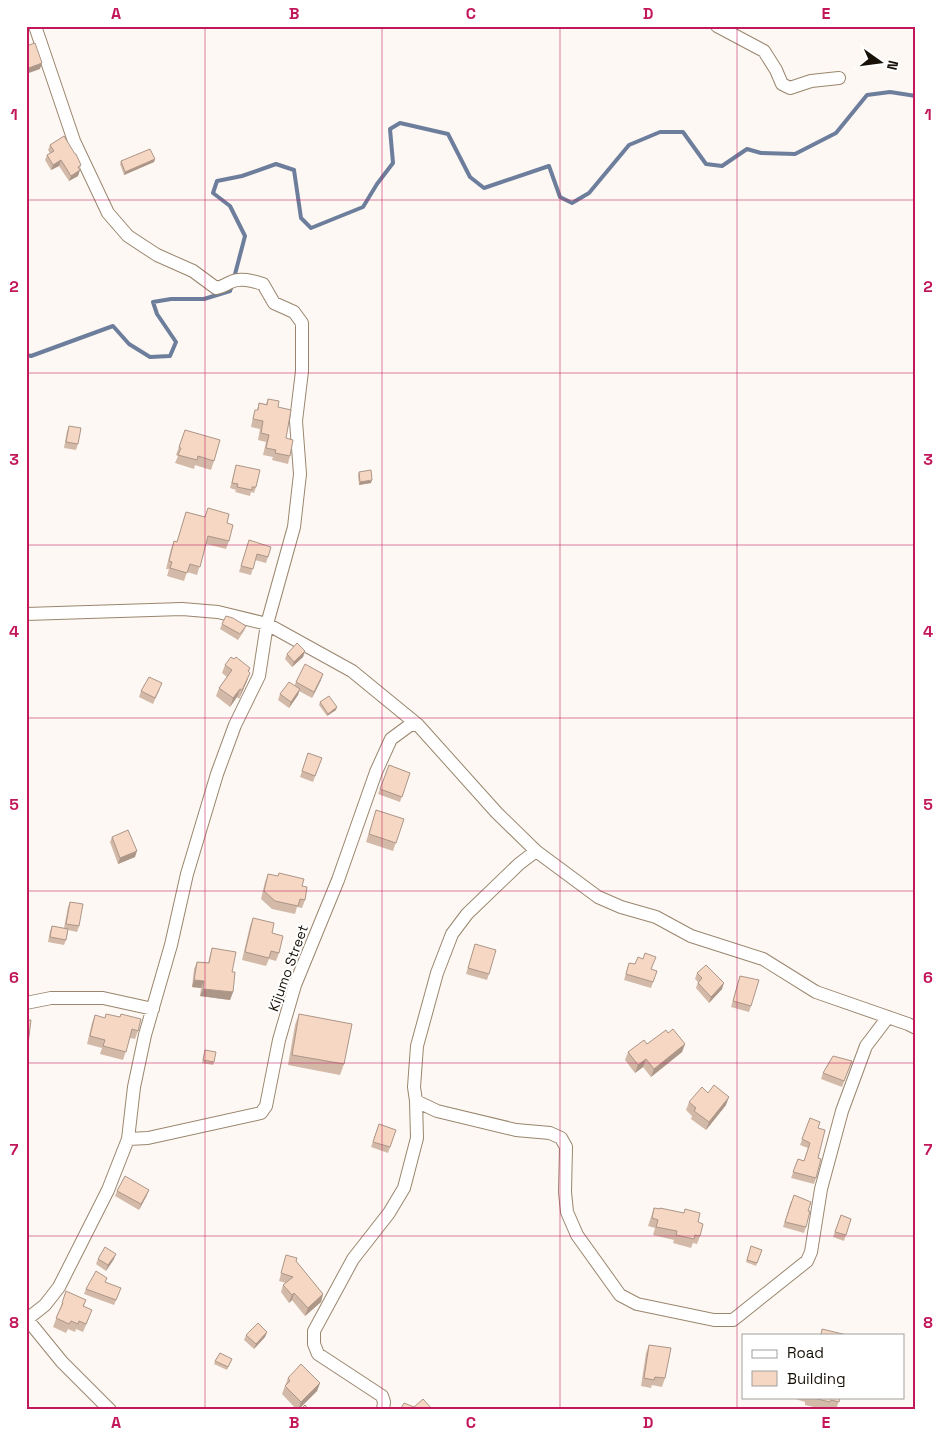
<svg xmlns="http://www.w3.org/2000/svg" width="942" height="1436" font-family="'Space Grotesk',sans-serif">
<rect width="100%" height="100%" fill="#fdf8f3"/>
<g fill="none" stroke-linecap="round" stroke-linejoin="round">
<path stroke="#6d7e9c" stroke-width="4" d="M234,278L245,236L230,206L213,193L217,181L242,176L276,164L294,170L301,218L311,228L363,207L377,184L393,163L390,129L400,123L448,134L470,177L484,188L549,166L560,197L572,203L589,193L629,145L660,132H683L706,164L722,166L747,149L761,153L795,154L836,133L867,95L890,92L916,96
M26,355L31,356L113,326L129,344L150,357L170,356L176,342L157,314L153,302L171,299H204L230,291L232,285"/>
<g stroke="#9a866e" stroke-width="14">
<path id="minor" d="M717,26L764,51L776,70L782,84L790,88L811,81L839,78
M26,614L182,609L218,612L267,624L352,671L418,725L497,813L536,851L598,897L621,907L656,917L691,936L763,959L816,992L908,1024L916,1028
M26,1003L51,998H103L153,1009
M416,1101L437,1111L516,1130L550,1133L561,1138L566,1147L565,1192L567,1212L577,1235L620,1295L637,1304L714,1320H733L807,1261L811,1252L821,1189L842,1111L866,1046L888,1017
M128,1139L148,1138L261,1113L266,1106L279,1040L295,985L338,880L376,772L391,739L410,725H418
M27,1319L62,1362L110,1410
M26,1320L45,1305L59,1287L108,1190L128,1139L134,1087L145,1035L171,945L187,874L217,774L235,725L259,676L267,624L294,527L300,474L296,421L302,371V323L294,312L274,303L263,284C253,281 240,277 231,282C226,284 223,287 216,288L193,271L157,255L128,236L108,213L74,141L35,26
M383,1410L384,1402L382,1396L318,1354L314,1344V1331L353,1259L389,1213L404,1188L417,1138L416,1101L414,1087L417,1046L437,973L452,934L467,914L519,864L536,851"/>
</g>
<use href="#minor" stroke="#fff" stroke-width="12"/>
</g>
<path fill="#d3b9a8" d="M50,145L81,165L78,176L69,181L59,166L51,170L45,160L47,155L50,153L48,150Z
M155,159L154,162L124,175L120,164L121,161Z
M268,399L278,407L290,456L288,464L272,460L273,457L263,455L266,442L258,440L260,429L251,427L253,417L255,410H257L259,403L266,404Z
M69,426L78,444L76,450L64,448L67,431Z
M185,430L214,461L211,470L195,465L194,469L175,463L178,456L176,455Z
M236,465L256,487L254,493L251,492L250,496L235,492L236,490L230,488Z
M359,472L371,483L359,485L358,475Z
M208,508L227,523L229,541L226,549L206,544L197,575L187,572L184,581L167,576L169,569H166L171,549L174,541L177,542L186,512L205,517Z
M249,540L268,557L266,563L255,560L251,575L239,572Z
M222,624L246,626L244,631L238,640L220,629Z
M305,651L303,657L292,667L285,659L287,654Z
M234,659L250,668L249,672L247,681L239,699L237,697L230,707L216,696L219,688L227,677L222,673L225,665Z
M321,680L312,698L299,691L298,695L289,708L278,700L280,694L294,686L296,682Z
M160,689L153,704L139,697L141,691Z
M320,702L336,710L327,716L319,705Z
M308,753L322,758L313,782L300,777Z
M389,765L410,773L400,802L378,794Z
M376,810L404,819L393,851L366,842Z
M112,837L135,857L118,864L110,842Z
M268,874L302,886L305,900L302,908L297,907L295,914L272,909L261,899L265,882Z
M70,902L79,926L77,932L68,930L66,940L64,945L48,942L50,931L52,926L64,928L68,907Z
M253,918L272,933L279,953L276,961L269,959L266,966L242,960L250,926Z
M475,944L489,974L487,980L466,974Z
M212,948L232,972L233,992L230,1000L200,996L201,988L192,987L194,969L197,962L208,963L210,955Z
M629,963L657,971L651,988L624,980Z
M697,973L722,989L709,1003L696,988L698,982L695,979Z
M740,976L751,1006L749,1012L731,1007Z
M106,1014L138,1031L135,1039L130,1038L123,1060L100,1054L102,1048L87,1044L92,1023L95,1015L105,1018Z
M299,1014L344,1064L340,1075L288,1065L295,1025Z
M668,1033L685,1044L682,1052L651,1077L643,1067L635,1073L625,1060L628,1052L647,1044Z
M205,1050L214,1062L213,1065L202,1063Z
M852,1061L842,1087L821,1079L823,1073Z
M708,1093L726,1105L706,1130L691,1119L692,1116L686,1110L689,1102Z
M810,1118L818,1128V1158L816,1178L814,1184L791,1178L798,1159L804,1161L808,1148L800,1145Z
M379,1124L396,1130L388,1153L371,1147Z
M117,1191L147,1195L139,1210L115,1196Z
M791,1201L808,1211L806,1227L804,1233L783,1227Z
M654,1208L698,1222L700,1236L697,1244L693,1243L691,1248L673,1243L674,1240L653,1235L655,1228L648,1226Z
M841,1215L851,1219L844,1241L833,1237Z
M751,1246L762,1250L756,1266L746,1262Z
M286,1255L296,1261L323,1294L321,1302L305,1316L292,1300L289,1303L281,1292L283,1285L286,1283L279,1281Z
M98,1259H114L106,1271L96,1264Z
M121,1288L114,1305L84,1294L86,1289Z
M86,1300L84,1306L89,1318L83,1332L76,1329L75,1332L68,1329L66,1333L53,1327L62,1303Z
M267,1332L265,1337L254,1349L244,1340L246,1335Z
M649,1345L665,1378L662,1387L652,1385L651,1388L641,1386L646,1353Z
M232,1359L227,1370L214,1364L215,1361Z
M288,1378L320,1383L317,1391L298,1410H297L282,1394Z
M789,1397H840L836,1410L828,1408V1410H827L805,1405V1402Z"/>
<path fill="#ac9688" d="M42,63L40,69L26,74V69Z
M155,159L154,162L124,175L125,172Z
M61,160L59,166L51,170L53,165Z
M80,170L78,176L69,181L71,176Z
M372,480L371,483L359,485L360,482Z
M305,651L303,657L292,667L294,662Z
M250,673L247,681L239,699L242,690Z
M323,674L321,680L312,698L314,692Z
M240,689L237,697L230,707L233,698Z
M300,689L298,695L289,708L291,702Z
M337,707L336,710L327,716L328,714Z
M137,851L135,857L118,864L120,858Z
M194,980L204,981L201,988L192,987Z
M724,983L722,989L709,1003L711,997Z
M203,989L233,992L230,1000L200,996Z
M685,1044L682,1052L651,1077L654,1069Z
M646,1059L643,1067L635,1073L638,1065Z
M729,1097L726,1105L706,1130L709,1122Z
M149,1190L147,1195L139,1210L141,1204Z
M116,1254L114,1259L106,1271L108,1265Z
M294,1293L292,1300L289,1303L292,1295Z
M323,1294L321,1302L305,1316L308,1308Z
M267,1332L265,1337L254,1349L256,1344Z
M320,1383L317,1391L298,1410L301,1402Z"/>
<path fill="#f5d7c3" stroke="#ac9688" d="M35,43L42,63L26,69V46Z
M64,136L75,154H76L81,165L78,167L80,170L71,176L61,160L53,165L47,155L54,151L50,145Z
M150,149L155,159L125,172L121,161Z
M268,399L279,401L278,407L291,410L286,438L293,440L290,456L275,453L276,450L266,448L269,435L261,433L263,421L253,419L255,410H258L259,403L267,405Z
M69,426L81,428L78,444L66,442Z
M185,430L220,440L214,461L198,456L197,460L178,455L181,448L179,447Z
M236,465L260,470L256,487H252V490L237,487L238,484L232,483Z
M371,470L372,480L360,482L359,472Z
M208,508L229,514L227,523L233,525L229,541L208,536L200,567L190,564L187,573L170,568L172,562L169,561L174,541L177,542L186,512L205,517Z
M249,540L271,547L268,557L257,554L253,569L241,566Z
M226,616L233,618L246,626L240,634L222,624Z
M26,642L27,669H26Z
M297,643L305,651L294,662L287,654Z
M231,657L234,659L236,657L250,668L248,671L250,673L242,690L240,689L233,698L219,688L232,670L225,665Z
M305,664L323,674L314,692L296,682Z
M149,677L162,683L155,698L141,691Z
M289,682L300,689L291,702L280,694Z
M329,696L337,707L328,714L320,702Z
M308,753L322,758L315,776L302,771Z
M389,765L410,773L402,797L380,789Z
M376,810L404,819L396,843L369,834Z
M128,830L137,851L120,858L112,837Z
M279,873L304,879L302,886L307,887L305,900L300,899L298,906L275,901L264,891L268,874L278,876Z
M70,902L83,904L79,926L66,924Z
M253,918L274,923L272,933L283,936L279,953L271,951L269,958L245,952Z
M52,926L68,929L66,940L50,937Z
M475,944L496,950L489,974L468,968Z
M212,948L236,952L232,972H235L233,992L203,989L204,981L194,980L197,962L209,963Z
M645,953L656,957L651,969L657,971L653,982L626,974L629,963L635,964L638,957L643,959Z
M706,965L724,983L711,997L698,983L702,978L697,973Z
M740,976L759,980L751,1006L733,1001Z
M106,1014L120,1017L121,1014L141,1019L138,1031L132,1029L126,1052L103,1046L105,1040L90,1036L95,1015L105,1018Z
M299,1014L352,1024L344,1064L292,1055Z
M26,1020H31L28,1044H26Z
M673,1029L685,1044L654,1069L646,1059L638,1065L628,1052L644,1040L647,1044L666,1030L668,1033Z
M205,1050L216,1052L214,1062L203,1060Z
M833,1056L852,1061L844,1081L823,1073Z
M714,1085L729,1097L709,1122L694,1111L696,1108L689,1102L702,1087L708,1093Z
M810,1118L820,1122L818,1128L825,1130L818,1158L821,1159L816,1178L793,1172L798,1159L804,1161L810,1143L802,1139Z
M379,1124L396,1130L390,1147L373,1142Z
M125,1176L149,1190L141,1204L117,1191Z
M794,1195L811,1202L808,1211H810L806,1227L785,1222Z
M654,1208L660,1209V1208L684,1213L685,1209L700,1213L698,1222L703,1224L700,1236L695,1235L694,1239L676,1235L677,1231L656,1227L658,1220L652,1218Z
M841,1215L851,1219L846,1235L835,1232Z
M751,1246L762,1250L757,1263L747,1260Z
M105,1247L116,1254L108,1265L98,1259Z
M286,1255L297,1258L296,1261L323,1294L308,1308L294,1293L292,1295L283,1285L293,1277L281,1273Z
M96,1271L107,1278L105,1282L121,1288L116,1300L86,1289Z
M66,1291L86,1300L83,1306L92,1310L86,1324L79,1321L78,1324L71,1321L69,1324L56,1318L63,1303H62Z
M258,1323L267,1332L256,1344L246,1335Z
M822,1329L847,1335H821Z
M649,1345L671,1348L665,1378L655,1377L654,1380L644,1378Z
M220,1353L232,1359L228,1367L215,1361Z
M301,1364L320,1383L301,1402L285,1386L290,1381L288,1378Z
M809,1397H840L839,1402L831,1400L830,1402Z
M423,1399L433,1410H400L404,1403L414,1407Z
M305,1405L309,1410H300Z"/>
<path fill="none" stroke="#c2185b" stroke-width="1" stroke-opacity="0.55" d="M205,26V1410M382,26V1410M560,26V1410M737,26V1410M26,200H916M26,373H916M26,545H916M26,718H916M26,891H916M26,1063H916M26,1236H916"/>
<g text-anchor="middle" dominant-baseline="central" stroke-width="4" stroke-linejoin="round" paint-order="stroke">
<g font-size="14" fill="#181108" stroke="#fff">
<text transform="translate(288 968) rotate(-70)">Kijumo Street</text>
</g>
</g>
<rect width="942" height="1436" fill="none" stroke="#ffffff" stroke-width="55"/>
<rect x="742" y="1334" width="162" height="65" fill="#ffffff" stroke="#a3a09c"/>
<rect x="752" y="1350" width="25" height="8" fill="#ffffff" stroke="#a3a09c"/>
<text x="787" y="1358" font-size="15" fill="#181108">Road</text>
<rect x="752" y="1371" width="25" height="15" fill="#f5d7c3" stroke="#a3a09c"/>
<text x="787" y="1384" font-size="15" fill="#181108">Building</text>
<g transform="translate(880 62) rotate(104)" stroke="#ffffff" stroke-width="4" paint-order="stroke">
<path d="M0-4L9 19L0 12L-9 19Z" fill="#181108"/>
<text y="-8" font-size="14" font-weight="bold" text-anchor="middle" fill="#181108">N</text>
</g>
<rect x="28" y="28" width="886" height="1380" fill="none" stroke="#c2185b" stroke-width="2"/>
<g font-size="16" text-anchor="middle" font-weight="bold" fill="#c2185b">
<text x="116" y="19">A</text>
<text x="294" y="19">B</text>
<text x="471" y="19">C</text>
<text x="648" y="19">D</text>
<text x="826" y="19">E</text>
<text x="14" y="120">1</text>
<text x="928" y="120">1</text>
<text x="14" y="292">2</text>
<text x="928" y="292">2</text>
<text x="14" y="465">3</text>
<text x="928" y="465">3</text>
<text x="14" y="637">4</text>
<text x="928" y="637">4</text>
<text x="14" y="810">5</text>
<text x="928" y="810">5</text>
<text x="14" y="983">6</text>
<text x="928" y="983">6</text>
<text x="14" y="1155">7</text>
<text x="928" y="1155">7</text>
<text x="14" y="1328">8</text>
<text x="928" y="1328">8</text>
<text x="116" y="1428">A</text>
<text x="294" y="1428">B</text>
<text x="471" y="1428">C</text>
<text x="648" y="1428">D</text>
<text x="826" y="1428">E</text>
</g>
</svg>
